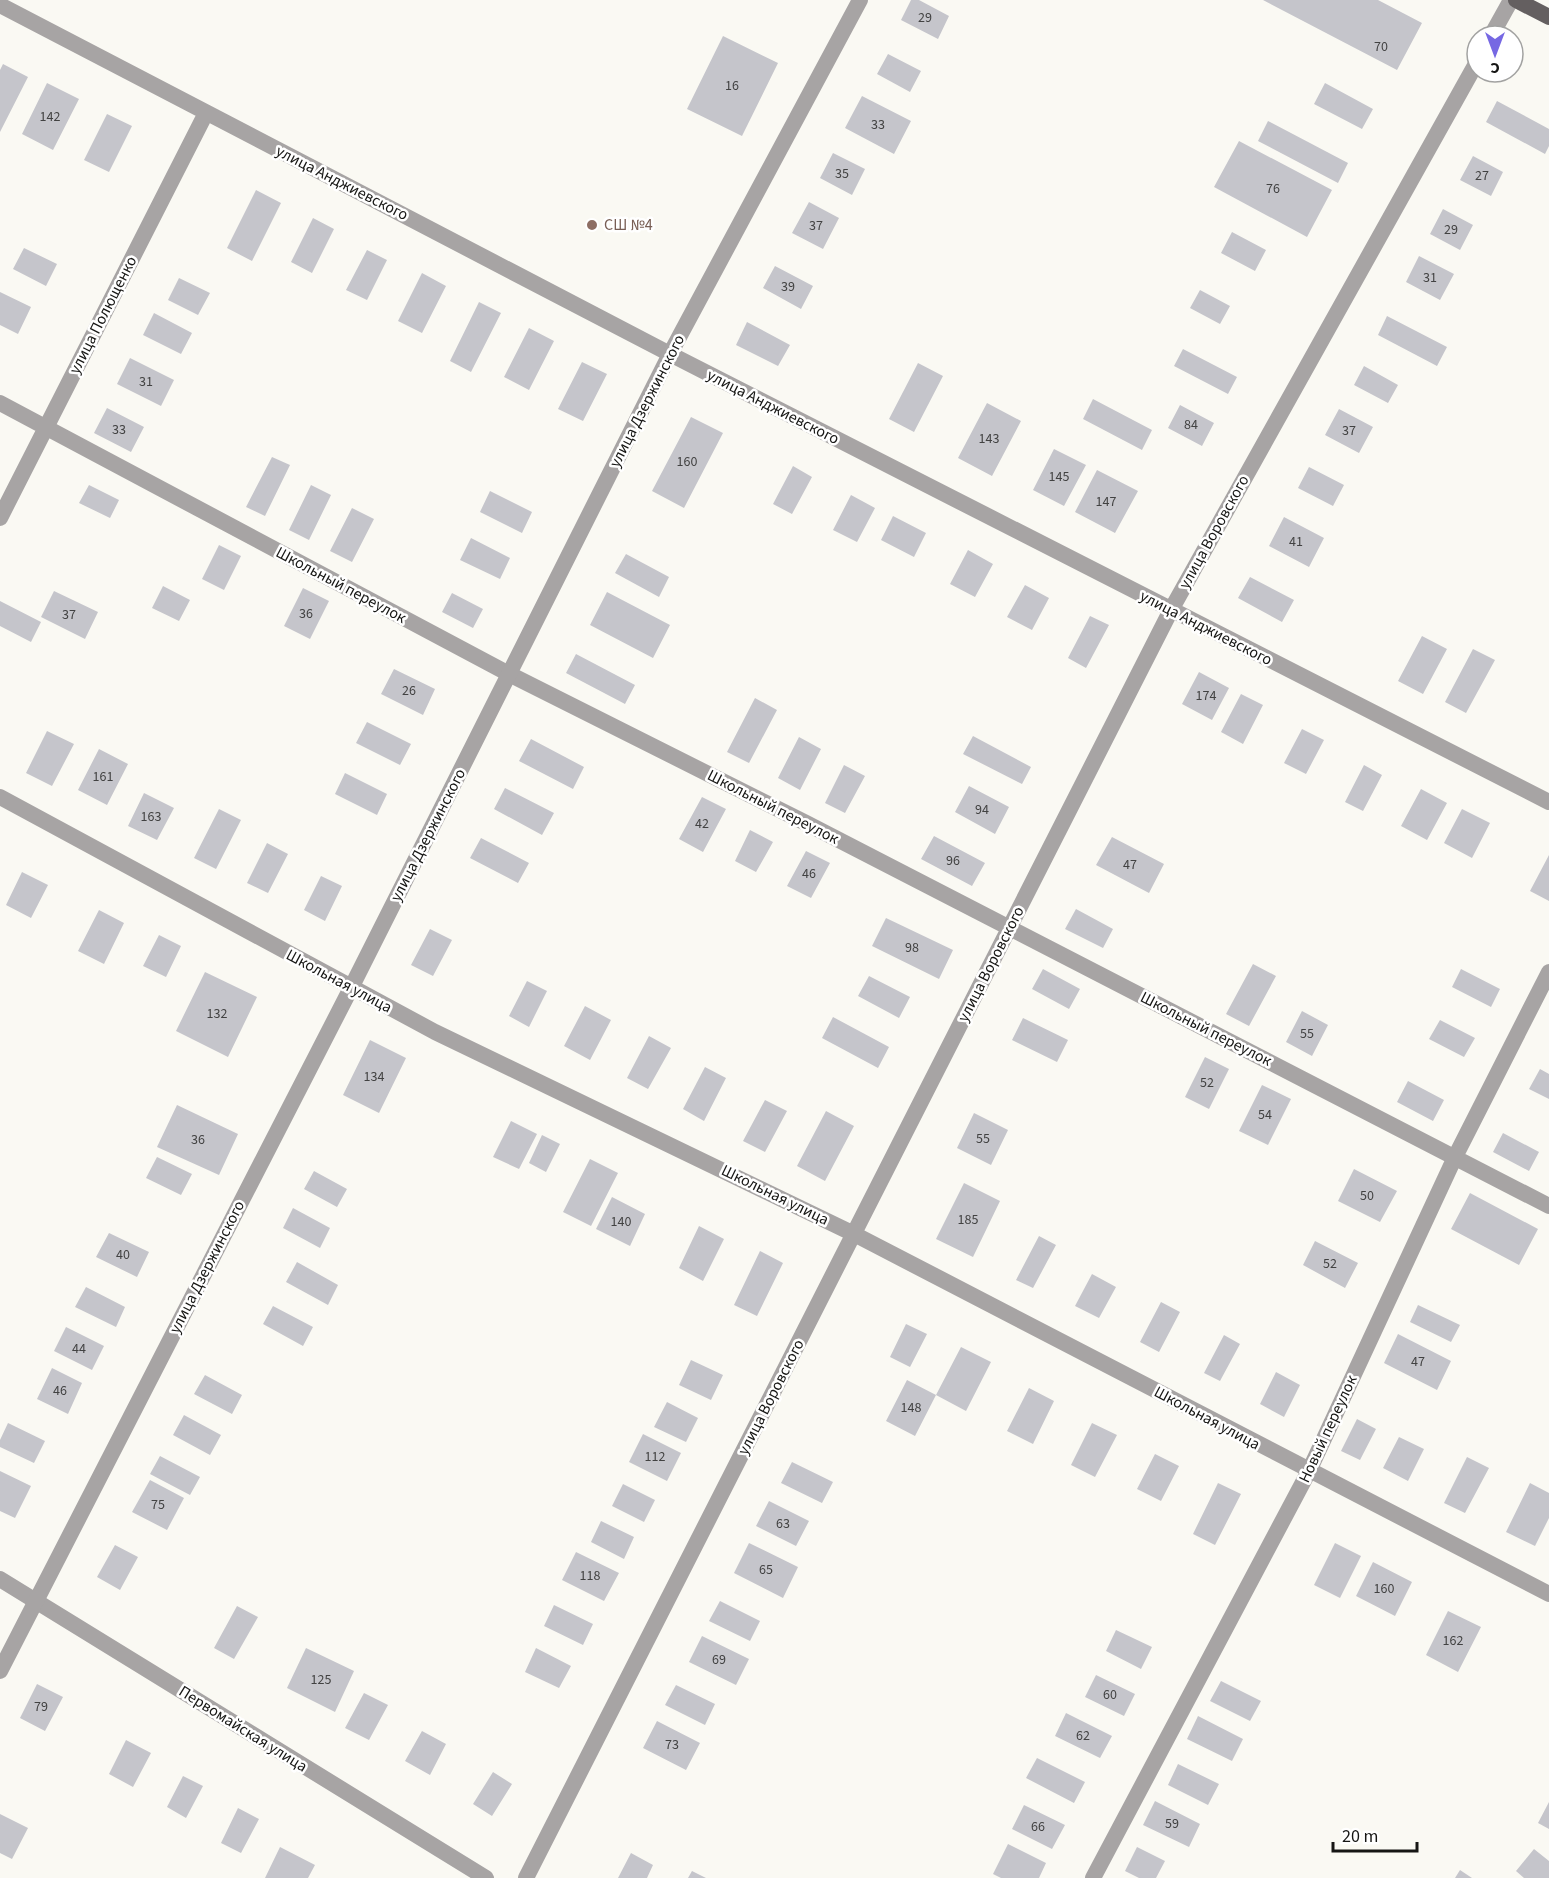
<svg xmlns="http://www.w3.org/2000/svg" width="1549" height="1878" font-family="'Source Sans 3',sans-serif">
<rect width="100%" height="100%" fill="#faf9f3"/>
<path fill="#c5c5cb" d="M911,0H919L949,16L938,39L901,20Z
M1263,0H1378L1422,23L1397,70Z
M723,36L778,63L742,136L687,109Z
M888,54L921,71L910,92L877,74Z
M3,64L28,77L0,132V70Z
M47,83L79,99L53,150L22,134Z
M1325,83L1373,109L1362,129L1314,104Z
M862,96L911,121L894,154L845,128Z
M1497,101L1549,129V146L1545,154L1486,122Z
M107,114L132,126L109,172L84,160Z
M1268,121L1348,163L1338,183L1258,141Z
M1239,141L1332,190L1307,237L1214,187Z
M833,153L865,169L852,195L820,178Z
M1473,156L1503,172L1491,196L1460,180Z
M256,190L281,203L252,261L227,248Z
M809,202L839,218L823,249L792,233Z
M1443,209L1473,225L1460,250L1430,234Z
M313,218L334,229L312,273L291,262Z
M1232,232L1266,250L1255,271L1221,253Z
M24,248L57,264L46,286L13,269Z
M367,250L387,260L367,300L346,290Z
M1419,256L1454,274L1440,300L1406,282Z
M775,266L813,286L801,309L763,288Z
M422,273L446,286L422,333L398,321Z
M179,278L210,293L198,315L168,300Z
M1200,290L1230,306L1220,324L1190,308Z
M0,292L31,307L18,334L0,325Z
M479,302L501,313L471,372L450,361Z
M154,313L192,333L181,354L143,335Z
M1387,316L1447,347L1437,366L1378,335Z
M747,322L790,345L778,366L736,345Z
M529,328L554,341L529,390L504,377Z
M1183,349L1237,377L1228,394L1174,366Z
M130,358L174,380L161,406L117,384Z
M582,362L607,374L583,421L558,409Z
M918,363L943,376L914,432L889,419Z
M1364,366L1398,385L1388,403L1354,385Z
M1093,399L1152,430L1142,450L1083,419Z
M987,403L1021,421L992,476L958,458Z
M1180,405L1214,423L1202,446L1168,428Z
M107,408L144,427L131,452L94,433Z
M1339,409L1373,427L1359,453L1325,435Z
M691,417L723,433L684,508L652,491Z
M1054,449L1086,465L1064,506L1033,490Z
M272,457L290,465L265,516L246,507Z
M793,466L812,477L792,514L773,504Z
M1309,467L1344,485L1333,506L1298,488Z
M1097,470L1138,491L1115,533L1075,512Z
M89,485L119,500L110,518L79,503Z
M311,485L331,495L309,540L289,530Z
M490,491L532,512L522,533L480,512Z
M851,495L875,508L857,542L833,530Z
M352,508L374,519L352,562L330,551Z
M893,516L926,533L914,557L881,540Z
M1284,517L1324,538L1309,567L1269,546Z
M471,538L510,558L500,579L460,560Z
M219,545L241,556L224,590L202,579Z
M968,550L993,564L975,597L950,584Z
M626,554L669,577L659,597L615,573Z
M1250,577L1294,600L1282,622L1238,598Z
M1025,585L1049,598L1032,630L1007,617Z
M163,586L190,600L179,621L152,608Z
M303,588L329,601L310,639L284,626Z
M54,591L98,612L85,639L41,617Z
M607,592L670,625L653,658L590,625Z
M452,593L483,609L473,628L442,612Z
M0,601L41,622L31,642L0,626Z
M1090,616L1109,625L1086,668L1068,658Z
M1422,636L1447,649L1423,694L1398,681Z
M1473,649L1495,660L1466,713L1445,702Z
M576,654L635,685L625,704L566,673Z
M394,669L435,689L423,715L381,694Z
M1199,672L1229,688L1212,720L1182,704Z
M1241,694L1263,705L1243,744L1221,732Z
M755,698L777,710L749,763L727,752Z
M367,722L411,744L400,765L356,743Z
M1302,729L1324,740L1306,774L1284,763Z
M47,731L74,744L52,786L26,773Z
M973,736L1031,767L1022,784L963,754Z
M799,737L821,749L800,790L778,778Z
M531,739L584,767L573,789L519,761Z
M99,749L128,764L107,805L78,790Z
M844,765L865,776L845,813L825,803Z
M1364,765L1382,775L1363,811L1345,802Z
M345,773L387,794L377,815L335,794Z
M969,786L1009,807L995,834L955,812Z
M505,788L554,813L542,835L494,809Z
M1421,789L1447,803L1427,840L1401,826Z
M144,793L174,808L157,840L128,826Z
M702,797L726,809L703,852L679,839Z
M219,809L241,820L216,869L194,858Z
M1462,809L1490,823L1472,858L1444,843Z
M750,830L773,842L756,872L735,861Z
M934,836L985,863L972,886L921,859Z
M1112,837L1164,864L1149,893L1096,865Z
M481,838L529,863L518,883L470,858Z
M267,843L288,854L268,893L247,883Z
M806,851L830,863L811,898L787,886Z
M1549,855V901L1530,891Z
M22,872L48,885L31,918L6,905Z
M321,876L342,886L325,921L304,910Z
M1076,909L1113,929L1103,948L1065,929Z
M99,910L124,923L104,964L78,951Z
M886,918L953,950L939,979L872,946Z
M430,929L452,940L433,976L411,965Z
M159,935L181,946L166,977L143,966Z
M1253,964L1276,976L1249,1026L1226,1014Z
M1043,969L1080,989L1069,1009L1032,989Z
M1461,969L1500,989L1491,1007L1452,987Z
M205,972L257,997L228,1057L176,1031Z
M869,976L910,997L899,1018L858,996Z
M527,981L547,991L529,1027L509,1016Z
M585,1006L611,1020L590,1060L564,1046Z
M1302,1011L1328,1025L1312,1056L1286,1042Z
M833,1017L889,1047L878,1068L822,1038Z
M1023,1018L1068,1040L1057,1062L1012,1040Z
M1440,1020L1475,1038L1464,1057L1429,1039Z
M649,1036L671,1048L648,1089L627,1078Z
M370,1040L406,1058L379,1113L343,1095Z
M1205,1057L1229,1069L1209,1109L1185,1097Z
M705,1067L726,1078L704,1121L683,1109Z
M1540,1069L1549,1074V1099L1529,1089Z
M1408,1081L1444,1100L1433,1121L1397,1102Z
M1262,1085L1291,1099L1268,1145L1239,1131Z
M765,1100L787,1111L765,1152L743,1141Z
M177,1105L238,1134L219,1175L157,1147Z
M826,1111L854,1126L825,1181L797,1166Z
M974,1113L1008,1130L991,1165L957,1148Z
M511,1121L537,1134L519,1169L493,1157Z
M1503,1133L1539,1152L1529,1171L1493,1152Z
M542,1135L560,1144L546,1172L529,1163Z
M157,1157L192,1174L181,1195L146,1178Z
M590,1159L618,1173L591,1226L563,1212Z
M1354,1169L1397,1191L1380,1222L1338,1201Z
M314,1171L347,1189L337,1207L304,1189Z
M964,1183L1000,1201L973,1257L936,1239Z
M1470,1193L1538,1229L1519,1265L1451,1229Z
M612,1197L645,1214L630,1246L596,1229Z
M293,1208L330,1228L320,1248L283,1228Z
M699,1226L724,1239L703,1281L679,1268Z
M109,1233L149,1252L137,1277L96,1257Z
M1039,1236L1056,1245L1033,1288L1016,1280Z
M1315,1241L1358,1263L1345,1288L1303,1265Z
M760,1251L783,1263L757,1316L734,1305Z
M297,1262L338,1285L328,1305L286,1282Z
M1092,1274L1116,1287L1099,1318L1075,1306Z
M86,1287L125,1307L116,1327L75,1307Z
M1161,1302L1180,1312L1159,1352L1140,1342Z
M1418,1305L1460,1325L1451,1342L1410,1322Z
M273,1306L313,1327L303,1346L263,1324Z
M906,1324L927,1334L910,1367L890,1357Z
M66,1327L104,1346L92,1370L54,1351Z
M1398,1334L1451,1361L1437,1390L1384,1363Z
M1224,1335L1240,1344L1220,1381L1204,1373Z
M961,1347L991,1362L966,1411L936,1395Z
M691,1360L723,1375L711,1400L679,1385Z
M52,1368L82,1383L68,1414L37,1399Z
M1276,1372L1300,1385L1284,1417L1260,1404Z
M205,1375L242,1395L232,1414L194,1394Z
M907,1380L936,1395L915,1436L886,1421Z
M1029,1388L1054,1401L1033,1444L1007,1431Z
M667,1402L698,1418L686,1442L654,1427Z
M184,1415L221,1435L210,1455L173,1435Z
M1357,1419L1376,1429L1360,1460L1341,1451Z
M8,1423L45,1441L34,1463L0,1447V1440Z
M1092,1423L1117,1435L1095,1477L1071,1465Z
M643,1434L681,1453L667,1481L629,1462Z
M1399,1437L1424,1449L1408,1481L1383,1468Z
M1155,1454L1179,1466L1161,1501L1137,1489Z
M160,1456L200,1477L190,1495L150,1474Z
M1467,1457L1489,1468L1465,1513L1444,1503Z
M792,1462L833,1482L822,1503L781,1483Z
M0,1471L31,1486L15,1518L0,1511Z
M150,1480L184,1498L167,1530L132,1512Z
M1218,1483L1241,1494L1215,1545L1193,1534Z
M1530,1483L1549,1493V1518L1535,1546L1506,1532Z
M623,1484L655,1500L644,1522L612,1506Z
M769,1501L809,1521L796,1546L756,1526Z
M601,1521L634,1537L624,1559L591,1542Z
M749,1543L798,1567L783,1598L734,1573Z
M1335,1543L1361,1556L1340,1598L1314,1585Z
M115,1545L138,1557L120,1590L97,1577Z
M576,1552L619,1573L604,1601L562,1580Z
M1373,1562L1412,1582L1395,1616L1356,1596Z
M720,1601L760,1621L750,1641L709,1621Z
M554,1605L593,1624L583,1645L544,1626Z
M237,1606L258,1617L234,1659L214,1648Z
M1448,1611L1481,1627L1458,1672L1426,1655Z
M1116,1630L1152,1647L1141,1669L1106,1651Z
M702,1636L749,1659L736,1685L689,1662Z
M306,1648L354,1671L335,1712L287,1688Z
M536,1648L571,1666L559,1688L525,1672Z
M1096,1675L1135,1694L1124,1716L1085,1697Z
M1221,1681L1261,1701L1250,1721L1210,1701Z
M37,1684L63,1697L45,1731L20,1718Z
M676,1685L715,1704L705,1725L665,1705Z
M364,1693L388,1705L369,1740L345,1728Z
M1066,1713L1112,1736L1100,1758L1055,1736Z
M1198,1716L1243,1739L1232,1761L1187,1739Z
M657,1721L700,1743L686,1770L643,1748Z
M422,1731L446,1744L430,1775L405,1761Z
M126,1740L151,1753L133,1787L109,1774Z
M1037,1758L1085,1782L1074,1803L1026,1778Z
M1178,1764L1219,1784L1208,1805L1168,1785Z
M493,1772L512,1784L492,1816L473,1804Z
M183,1776L203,1786L186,1818L167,1807Z
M1155,1801L1200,1824L1189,1847L1143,1825Z
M1549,1802V1829L1538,1823Z
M1024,1805L1065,1825L1052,1849L1012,1829Z
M238,1808L259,1819L241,1853L221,1843Z
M0,1814L28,1828L12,1859L0,1853Z
M1008,1844L1046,1863L1039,1878H1001L993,1874Z
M280,1847L315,1865L308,1878H265Z
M1137,1847L1165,1861L1156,1878H1139L1125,1871Z
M1534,1849L1549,1861V1878H1524L1516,1871Z
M631,1853L653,1865L647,1878H618Z
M1460,1870L1472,1878H1455Z
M692,1871L706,1878H688Z"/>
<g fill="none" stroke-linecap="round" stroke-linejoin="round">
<path stroke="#a7a4a4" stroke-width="16" d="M0,5L670,354L1549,802
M1491,36L1511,0
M0,403L509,674L806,823L1549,1206
M0,518L206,113
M0,797L435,1032L854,1234L1549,1594
M0,1579L486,1878
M526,1878L1171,610L1477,62
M1093,1878L1309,1471L1455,1157L1549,972"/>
<path stroke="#a7a4a4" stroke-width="16" d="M0,1671L351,988L670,354L860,0"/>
<path stroke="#645f60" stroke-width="16" d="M1516,0L1549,17"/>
</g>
<circle fill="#8d6e63" stroke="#fff" stroke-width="2" cx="592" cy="225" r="6"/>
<g text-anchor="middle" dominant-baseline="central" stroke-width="5" stroke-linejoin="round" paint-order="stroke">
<g font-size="14" fill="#424242">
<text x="925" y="18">29</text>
<text x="1381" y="47">70</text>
<text x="732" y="86">16</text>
<text x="50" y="117">142</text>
<text x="878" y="125">33</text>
<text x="842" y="174">35</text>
<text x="1482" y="176">27</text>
<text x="1273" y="189">76</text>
<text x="816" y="226">37</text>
<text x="1451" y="230">29</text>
<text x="1430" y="278">31</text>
<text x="788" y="287">39</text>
<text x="146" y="382">31</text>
<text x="1191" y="425">84</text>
<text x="119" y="430">33</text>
<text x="1349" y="431">37</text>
<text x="989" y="439">143</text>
<text x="687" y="462">160</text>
<text x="1059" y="477">145</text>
<text x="1106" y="502">147</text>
<text x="1296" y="542">41</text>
<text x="306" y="614">36</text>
<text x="69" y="615">37</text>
<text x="409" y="691">26</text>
<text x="1206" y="696">174</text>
<text x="103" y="777">161</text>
<text x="982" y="810">94</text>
<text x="151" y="817">163</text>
<text x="702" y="824">42</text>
<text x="953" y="861">96</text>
<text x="1130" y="865">47</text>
<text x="809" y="874">46</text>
<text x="912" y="948">98</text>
<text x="217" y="1014">132</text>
<text x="1307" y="1034">55</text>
<text x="374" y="1077">134</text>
<text x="1207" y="1083">52</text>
<text x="1265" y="1115">54</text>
<text x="983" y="1139">55</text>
<text x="198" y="1140">36</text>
<text x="1367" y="1196">50</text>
<text x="968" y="1220">185</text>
<text x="621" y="1222">140</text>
<text x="123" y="1255">40</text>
<text x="1330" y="1264">52</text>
<text x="79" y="1349">44</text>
<text x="1418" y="1362">47</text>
<text x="60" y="1391">46</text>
<text x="911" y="1408">148</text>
<text x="655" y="1457">112</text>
<text x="158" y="1505">75</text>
<text x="783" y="1524">63</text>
<text x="766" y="1570">65</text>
<text x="590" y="1576">118</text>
<text x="1384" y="1589">160</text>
<text x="1453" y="1641">162</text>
<text x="719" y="1660">69</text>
<text x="321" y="1680">125</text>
<text x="1110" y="1695">60</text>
<text x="41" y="1707">79</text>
<text x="1083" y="1736">62</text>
<text x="672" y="1745">73</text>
<text x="1172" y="1824">59</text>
<text x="1038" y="1827">66</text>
</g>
<g font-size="16" fill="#161614" stroke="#fff">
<text transform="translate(342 183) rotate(27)">улица Анджиевского</text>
<text transform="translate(103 315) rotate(-63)">улица Полющенко</text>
<text transform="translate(647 401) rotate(-63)">улица Дзержинского</text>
<text transform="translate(773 407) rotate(27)">улица Анджиевского</text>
<text transform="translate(1214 532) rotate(-61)">улица Воровского</text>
<text transform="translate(341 585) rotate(28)">Школьный переулок</text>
<text transform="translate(1206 628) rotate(27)">улица Анджиевского</text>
<text transform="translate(773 807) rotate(27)">Школьный переулок</text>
<text transform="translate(428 835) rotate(-63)">улица Дзержинского</text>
<text transform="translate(991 964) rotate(-63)">улица Воровского</text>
<text transform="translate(339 981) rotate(28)">Школьная улица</text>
<text transform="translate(1206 1029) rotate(27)">Школьный переулок</text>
<text transform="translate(775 1195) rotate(26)">Школьная улица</text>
<text transform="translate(207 1267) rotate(-63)">улица Дзержинского</text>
<text transform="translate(771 1397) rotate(-63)">улица Воровского</text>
<text transform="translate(1207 1418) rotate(28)">Школьная улица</text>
<text transform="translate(1328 1429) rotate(-65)">Новый переулок</text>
<text transform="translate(243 1729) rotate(32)">Первомайская улица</text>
</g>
<g font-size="16" fill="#785e54" stroke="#fff" text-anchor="start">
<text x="604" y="225">СШ №4</text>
</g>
</g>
<g transform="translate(1495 54) rotate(180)"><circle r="28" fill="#ffffff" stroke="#a2a2a1" stroke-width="1.5"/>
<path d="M0-4.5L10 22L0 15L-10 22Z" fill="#7668e3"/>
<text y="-9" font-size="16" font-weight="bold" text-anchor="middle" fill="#161614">С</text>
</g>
<path d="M1333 1842v9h84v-9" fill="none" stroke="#161614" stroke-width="3"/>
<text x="1342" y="1842" font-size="18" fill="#161614" stroke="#ffffff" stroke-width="4.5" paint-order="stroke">20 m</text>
</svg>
